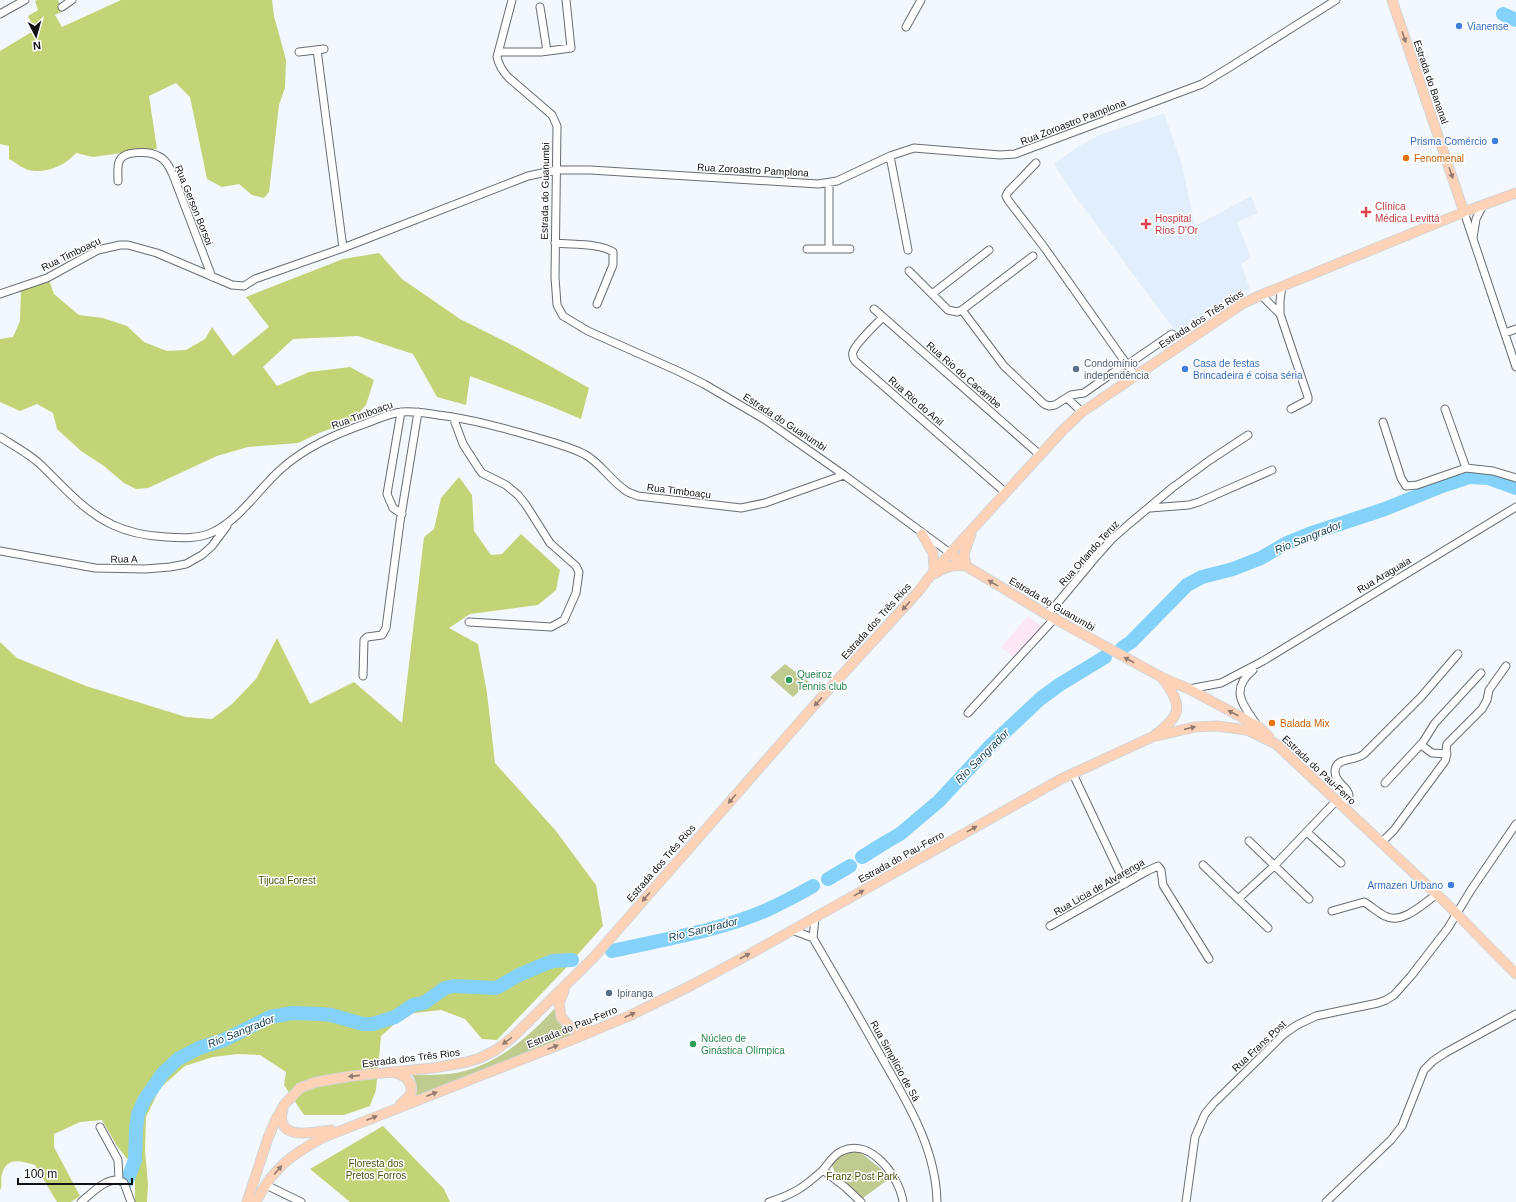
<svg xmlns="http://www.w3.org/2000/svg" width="1516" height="1202" font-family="Arial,sans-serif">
<rect width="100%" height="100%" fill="#f3f8fe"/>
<path fill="#e2eefb" d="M1164,113L1182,165L1195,226L1251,196L1258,213L1237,222L1251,258L1241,264L1250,289L1233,296L1177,333L1073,193L1054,164L1077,147L1100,135Z"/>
<path fill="#fce7f5" d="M1028,616L1044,628L1016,659L1001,647Z"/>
<path fill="#bfcb8f" d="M785,664L809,682L793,697L770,677Z
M557,1006C559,1019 559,1031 573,1035L415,1098C418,1090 417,1082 412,1075C424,1075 437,1075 449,1074C494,1068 527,1039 557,1006Z
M845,1151H856L865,1156L881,1169L886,1175V1181L863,1198H859L835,1173L832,1165L836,1158Z"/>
<path fill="#c3d477" d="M37,0H58L63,11L55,15L62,27L121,0H272L274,16L286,60L285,88L279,105L269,192L264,198L252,195L239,184L222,187L207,179L190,97L176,83L149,96L157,149L134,150L115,154L93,157L76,153C65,166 45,174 28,170C22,168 15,162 9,159V146L0,144V51L35,30L28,16L38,10L35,1Z
M379,253L402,279L460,319L516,347L589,388L581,419L545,404L470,376L466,405L437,397L413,354L358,336L293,339L263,367L277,386L309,372L350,367L374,380L366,405L352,421L319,433L298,443L248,447L217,456L148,488L136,489L124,483L104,466L81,451L57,429L53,413L37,404L20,411L0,402V339L13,337L20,321L21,289L49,280L54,294L79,315L103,318L127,326L144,342L167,351L186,350L205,339L212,327L233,356L269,327L246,297L343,259Z
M459,477L472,495L474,531L491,555L502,554L521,534L560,570L556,590L538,605L470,614L449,628L478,644L487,693L495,763L556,831L596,885L603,926L564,970L497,1040L482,1039L465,1019L441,1010L406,1014L381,1036L376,1090L370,1106L344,1115H304L284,1085L286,1072L260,1055L238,1054L213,1057L185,1066L160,1088L146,1117L145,1151L148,1184L147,1202H135V1169L117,1146L102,1120L80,1122L54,1134V1147L80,1196L71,1202H57L35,1165C21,1161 7,1156 2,1174C0,1180 3,1185 0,1190V642L17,658L86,686L186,717L212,719L232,704L256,679L277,638L310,704L354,682L402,723L424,537L434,529L441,498Z
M383,1126L444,1189L450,1202H350L310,1169Z"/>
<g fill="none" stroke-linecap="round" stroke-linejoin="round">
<path stroke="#84d2fa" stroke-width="14" d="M1503,14L1516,20
M1122,648L1131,642L1187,585L1202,577L1233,569L1261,558L1285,544L1309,534L1385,509L1442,486L1469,477L1488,478L1516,488
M862,857L886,842L900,834L939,801L991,745L1040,699L1059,685L1105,657
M828,879L850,866
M612,951C665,939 720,931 769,909C784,902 799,894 813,886
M127,1181L135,1160L136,1129L138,1114L145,1099L163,1073L178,1059L199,1048L224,1040L270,1017L292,1013L321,1014L331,1015L363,1024H373L395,1017L413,1005L424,1003L445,988L454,986L496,988L519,975L540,966L553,961L572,960"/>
<g stroke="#676d73" stroke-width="9">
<path id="minor" d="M512,0L497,57C499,66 502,71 509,78L552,115L557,126L555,277L557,305L563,316L588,331L678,371L704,384L764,419L844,475L950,553
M62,7L72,0
M540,7L547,51
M0,14L25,0
M906,27L921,0
M317,50L343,248
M299,52L324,49
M499,52H541L571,48L566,0
M890,156L908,250
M1036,163L1008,192L1006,196L1008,200L1044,247L1135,376
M118,181C118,175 117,167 119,162C122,150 150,151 158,156C166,159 170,168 173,175L212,277
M829,183V249
M1464,212L1516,367
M1473,238L1476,219L1483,205
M555,243C572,245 600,243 613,252V265L597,304
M807,249H850
M909,271L948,310L957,312L962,310L1033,256
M1282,286L1280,301V314L1308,397V400L1291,409
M0,294L47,278L98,250L120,245H128L157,253L232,285L244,286L255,279L343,248L528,176L556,170H590L818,184L837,181L890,156L914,148L1000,155L1015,154L1202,84L1230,67L1336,0
M932,294L989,250
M1261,295L1280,314
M874,309L1040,455
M962,310L1004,366L1044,404L1049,406L1055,405L1071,395L1084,393L1121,367
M883,317C876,324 855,344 853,352C852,355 853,358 855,361L1006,493
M1505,333L1516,329
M1127,365L1172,334
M1067,398L1082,412
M1445,409L1466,468
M401,412L387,494L393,508L402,514
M453,417L463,444L479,469L482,473L506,485L518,495L526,505L550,543L576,566L579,572L576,593L564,620L551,627L469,622
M1383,422L1401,478L1406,486L1417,485L1466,468L1493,471L1516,478
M0,437C14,446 28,453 40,464C63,486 83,511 113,525C130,533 147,536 166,537C181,538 199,539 213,532C240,519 258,490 280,470C305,447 336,434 367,423C378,419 390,413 402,412C414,411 426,413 438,415C471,419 503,428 535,437C551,442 568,446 584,454C601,463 609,479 625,490C628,493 634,494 638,496L741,508L765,503L844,475
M1150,508L1189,505L1199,502L1272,470
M0,551L95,568L145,569L170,567L186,564L202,555L212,546L227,526
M1046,614L1055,606L1095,558L1112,539L1129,524L1172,488L1210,460L1248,435
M1253,670C1229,690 1243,705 1257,725
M363,676L364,640L367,637L382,635L386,628L400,522L418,412
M1189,689L1221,683L1263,661L1516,507
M968,713L1055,618
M1421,745L1432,753L1447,754
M1073,774L1125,884
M1385,783L1423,742L1435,723L1481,673
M1342,806L1349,795C1347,786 1335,783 1335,772C1335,756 1355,762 1364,754L1421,697L1458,654
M1307,832L1341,863
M1249,841L1309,899
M1382,842L1394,830L1445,761C1448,755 1445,750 1447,744L1482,709L1487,700L1489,690L1506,666
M1203,865L1268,928
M1238,899L1274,866L1336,801
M1332,911L1364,902C1371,906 1377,912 1385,916C1402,925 1423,904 1437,894
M815,918L813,938C835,976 857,1013 878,1051C905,1099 936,1146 937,1202
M1050,926L1147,871L1158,866L1161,870L1163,885L1209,959
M792,930L813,938
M100,1127L118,1160L119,1180
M823,1170C828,1164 834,1154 842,1151C871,1137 900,1178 903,1202
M266,1185L301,1202
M81,1202C91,1194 111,1172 124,1183L131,1202
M769,1202C794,1194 803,1188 823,1170L845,1187L861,1202
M1186,1202L1195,1137L1205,1114L1214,1103L1284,1034L1297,1025L1316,1016L1378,1003L1386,1000L1394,995L1411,976L1448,928L1471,890L1516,824
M1326,1202L1391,1140L1402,1126L1424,1070L1433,1061L1445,1053L1516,1014"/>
</g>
<g stroke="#d4d4d5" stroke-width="11">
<path id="major" d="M1392,0L1464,212
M922,534L933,553L934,571
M950,553L966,566L1046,614L1163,678L1189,689L1243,718L1259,727L1269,737
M966,566L964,554L971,534
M936,573C946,567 954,564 966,566
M1155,735C1182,715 1183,706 1163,679
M564,991L559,1003L561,1017L571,1028L580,1030H589
M396,1073L405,1077L411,1085V1094L400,1105
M283,1109C274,1141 312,1133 331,1130
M247,1202L268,1138L276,1119L284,1105L300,1088L316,1082L352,1076L433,1068L467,1062L480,1058L496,1050L514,1036L594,957L818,701L918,592L934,571L1063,430L1082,412L1242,304L1261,295L1464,212L1516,193
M256,1202C272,1169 291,1155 322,1138L574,1039L629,1016L692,985L750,954L1061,779L1152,737L1195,727L1217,726L1247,730L1276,744L1446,903L1516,974"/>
</g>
<use href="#minor" stroke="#fff" stroke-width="7"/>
<use href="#major" stroke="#fdd2b7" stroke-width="9"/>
</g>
<defs><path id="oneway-solid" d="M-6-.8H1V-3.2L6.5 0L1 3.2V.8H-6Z"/></defs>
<g fill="#927b6e">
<use href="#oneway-solid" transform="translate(1404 37) rotate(71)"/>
<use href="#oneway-solid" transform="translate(1451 173) rotate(71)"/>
<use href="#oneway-solid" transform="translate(993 583) rotate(-149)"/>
<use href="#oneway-solid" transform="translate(906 606) rotate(132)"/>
<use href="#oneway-solid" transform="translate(1129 660) rotate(-152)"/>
<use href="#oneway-solid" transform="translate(818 702) rotate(132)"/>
<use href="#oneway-solid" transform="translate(1233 713) rotate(-152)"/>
<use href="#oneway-solid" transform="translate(1190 728) rotate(-13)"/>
<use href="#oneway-solid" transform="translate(732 799) rotate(131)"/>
<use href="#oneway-solid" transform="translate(972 829) rotate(-29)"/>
<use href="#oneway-solid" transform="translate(859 893) rotate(-29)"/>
<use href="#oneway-solid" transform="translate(646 897) rotate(131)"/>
<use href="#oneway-solid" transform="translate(745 956) rotate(-28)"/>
<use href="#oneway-solid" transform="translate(630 1015) rotate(-24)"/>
<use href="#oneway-solid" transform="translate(507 1041) rotate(144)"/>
<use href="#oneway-solid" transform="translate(553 1047) rotate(-21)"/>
<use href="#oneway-solid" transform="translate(354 1076) rotate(174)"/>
<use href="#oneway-solid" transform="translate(432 1094) rotate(-21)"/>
<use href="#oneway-solid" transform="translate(372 1118) rotate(-22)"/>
<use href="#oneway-solid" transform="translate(278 1170) rotate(-49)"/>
</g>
<g fill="#3f7fe0" stroke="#fff" stroke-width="1.5">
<circle cx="1459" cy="26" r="4"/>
<circle cx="1495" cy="141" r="4"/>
<circle cx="1185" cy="369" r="4"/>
<circle cx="1451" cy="885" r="4"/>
</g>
<g fill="#e8710a" stroke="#fff" stroke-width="1.5">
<circle cx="1406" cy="158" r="4"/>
<circle cx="1272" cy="723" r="4"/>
</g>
<g fill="#e0444e" stroke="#fff" stroke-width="1.5">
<path d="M1364 206h4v4h4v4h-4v4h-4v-4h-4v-4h4z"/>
<path d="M1144 218h4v4h4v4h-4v4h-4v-4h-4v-4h4z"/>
</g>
<g fill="#5c6f8a" stroke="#fff" stroke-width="1.5">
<circle cx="1076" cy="369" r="4"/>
<circle cx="609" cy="993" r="4"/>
</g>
<g fill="#2e9e5b" stroke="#fff" stroke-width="1.5">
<circle cx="789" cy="680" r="4"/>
<circle cx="693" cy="1044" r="4"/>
</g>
<g text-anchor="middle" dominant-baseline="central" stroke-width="3" stroke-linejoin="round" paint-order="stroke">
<g font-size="10" fill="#366cbe" stroke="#fff" text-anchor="start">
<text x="1467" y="26">Vianense</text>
<text x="1487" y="141" text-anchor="end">Prisma Comércio</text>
<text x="1193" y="363">Casa de festas<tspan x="1193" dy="12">Brincadeira é coisa séria</tspan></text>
<text x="1443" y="885" text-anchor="end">Armazen Urbano</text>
</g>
<g font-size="10" fill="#0f1114" stroke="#fff">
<text transform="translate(1431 82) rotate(71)">Estrada do Bananal</text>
<text transform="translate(1073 122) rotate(-21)">Rua Zoroastro Pamplona</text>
<text transform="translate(753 170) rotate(3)">Rua Zoroastro Pamplona</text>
<text transform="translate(545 191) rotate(-89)">Estrada do Guanumbi</text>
<text transform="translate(194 205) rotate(68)">Rua Gerson Borsoi</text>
<text transform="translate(71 254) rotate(-26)">Rua Timboaçu</text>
<text transform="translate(1201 319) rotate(-33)">Estrada dos Três Rios</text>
<text transform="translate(964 375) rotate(41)">Rua Rio do Cacambe</text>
<text transform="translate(916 401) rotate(41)">Rua Rio do Anil</text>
<text transform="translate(362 415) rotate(-20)">Rua Timboaçu</text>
<text transform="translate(785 422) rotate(33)">Estrada do Guanumbi</text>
<text transform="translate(679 491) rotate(7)">Rua Timboaçu</text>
<text transform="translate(1089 553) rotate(-48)">Rua Orlando Teruz</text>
<text transform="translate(124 559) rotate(-1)">Rua A</text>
<text transform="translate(1384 575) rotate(-31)">Rua Araguaia</text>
<text transform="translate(1052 604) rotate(30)">Estrada do Guanumbi</text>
<text transform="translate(876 621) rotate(-48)">Estrada dos Três Rios</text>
<text transform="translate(1319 770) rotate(43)">Estrada do Pau-Ferro</text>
<text transform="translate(901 857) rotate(-29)">Estrada do Pau-Ferro</text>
<text transform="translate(661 863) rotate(-49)">Estrada dos Três Rios</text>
<text transform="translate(1099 887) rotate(-30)">Rua Licia de Alvarenga</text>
<text transform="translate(572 1027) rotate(-22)">Estrada do Pau-Ferro</text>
<text transform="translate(1259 1046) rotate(-43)">Rua Frans Post</text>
<text transform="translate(411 1058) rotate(-7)">Estrada dos Três Rios</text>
<text transform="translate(895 1061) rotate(61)">Rua Simplício de Sá</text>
</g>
<g font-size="10" fill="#c56008" stroke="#fff" text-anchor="start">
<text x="1414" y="158">Fenomenal</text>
<text x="1280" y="723">Balada Mix</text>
</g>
<g font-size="10" fill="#be3a42" stroke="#fff" text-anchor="start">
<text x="1375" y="206">Clínica<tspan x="1375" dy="12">Médica Levittá</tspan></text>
<text x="1155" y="218">Hospital<tspan x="1155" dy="12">Rios D'Or</tspan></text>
</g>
<g font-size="10" fill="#4e5e75" stroke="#fff" text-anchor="start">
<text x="1084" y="363">Condomínio<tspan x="1084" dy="12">independência</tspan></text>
<text x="617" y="993">Ipiranga</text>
</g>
<g font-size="10" fill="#27864d" stroke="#fff" text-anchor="start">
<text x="797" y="674">Queiroz<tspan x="797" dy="12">Tennis club</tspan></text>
<text x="701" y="1038">Núcleo de<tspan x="701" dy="12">Ginástica Olímpica</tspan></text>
</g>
<g font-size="10" fill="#49520d" stroke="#fff">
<text x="287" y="880">Tijuca Forest</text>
<text x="376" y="1163">Floresta dos<tspan x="376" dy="12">Pretos Forros</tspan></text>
<text x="862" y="1176">Franz Post Park</text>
</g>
<g font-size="11" font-style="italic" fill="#174358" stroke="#fff">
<text transform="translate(1308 537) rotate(-22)">Rio Sangrador</text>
<text transform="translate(982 756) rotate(-45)">Rio Sangrador</text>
<text transform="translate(703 929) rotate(-14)">Rio Sangrador</text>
<text transform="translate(241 1031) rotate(-22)">Rio Sangrador</text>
</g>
</g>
<g transform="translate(36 36) rotate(174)" stroke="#ffffff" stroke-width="3" paint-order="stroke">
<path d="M0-3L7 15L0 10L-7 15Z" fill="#0f1114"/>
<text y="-6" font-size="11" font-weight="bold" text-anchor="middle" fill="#0f1114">N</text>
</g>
<path d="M18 1178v6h114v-6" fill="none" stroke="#0f1114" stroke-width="2"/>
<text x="24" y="1178" font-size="12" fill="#0f1114" stroke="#ffffff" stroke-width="3" paint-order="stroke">100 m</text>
</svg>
